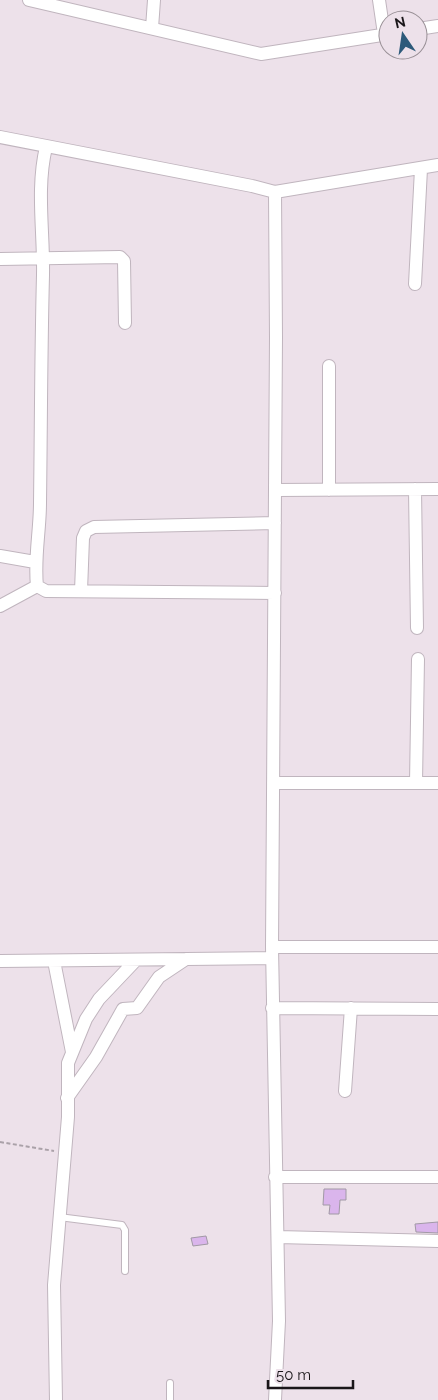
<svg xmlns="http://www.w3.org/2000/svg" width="438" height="1400" font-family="Raleway,sans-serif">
<rect width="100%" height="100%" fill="#ede1ea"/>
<path fill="#dab5ec" stroke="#a199a5" d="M324,1189H346V1200H340L339,1214H329L330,1205H323Z
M438,1222V1233L416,1232L415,1224Z
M206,1236L208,1244L193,1246L191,1238Z"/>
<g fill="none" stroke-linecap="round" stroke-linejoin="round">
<g stroke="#c0b5be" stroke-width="8">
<path id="service" d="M59,1217L122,1225L125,1230V1271
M170,1383V1400"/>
</g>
<g stroke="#c0b5be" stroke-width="14">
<path id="minor" d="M29,0L261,54L388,34
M379,0L384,34
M152,28L154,0
M418,29L438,26
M0,137L252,186L275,192L276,337L272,947L279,1321L275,1400
M46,147C36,189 44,233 43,275C41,351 41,427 40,503C40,531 34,558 37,586L46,591L275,593
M275,192L438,165
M0,259L120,257L124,261L125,323
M415,284L421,169
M329,366V490
M415,489L417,628
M276,490L438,489
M0,556L35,562
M81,591L83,538L86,531L94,527L275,523
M0,606L37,586
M273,783H438
M416,783L418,659
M272,947H438
M0,961L272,958
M54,961L72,1052
M272,1008L438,1009
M345,1091L351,1008
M67,1098L96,1057L123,1009L137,1008L159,977L186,959
M275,1177H438
M278,1237L438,1241
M56,1400L54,1285L68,1117V1063L86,1019L99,999L136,960"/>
</g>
<path stroke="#aaa1a8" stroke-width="2" stroke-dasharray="4 2.5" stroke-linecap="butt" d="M0,1142L54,1151"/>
<use href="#service" stroke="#fff" stroke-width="6"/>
<use href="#minor" stroke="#fff" stroke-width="12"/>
</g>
<g transform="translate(403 35) rotate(347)"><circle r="24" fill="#ede1ea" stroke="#999096"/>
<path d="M0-4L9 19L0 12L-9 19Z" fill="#2d5a7a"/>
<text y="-8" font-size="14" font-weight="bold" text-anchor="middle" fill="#1a1619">N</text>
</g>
<path d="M268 1380v8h85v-8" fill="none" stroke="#1a1619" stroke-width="2.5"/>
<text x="276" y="1380" font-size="15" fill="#1a1619" stroke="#ede1ea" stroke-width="4" paint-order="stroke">50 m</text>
</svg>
